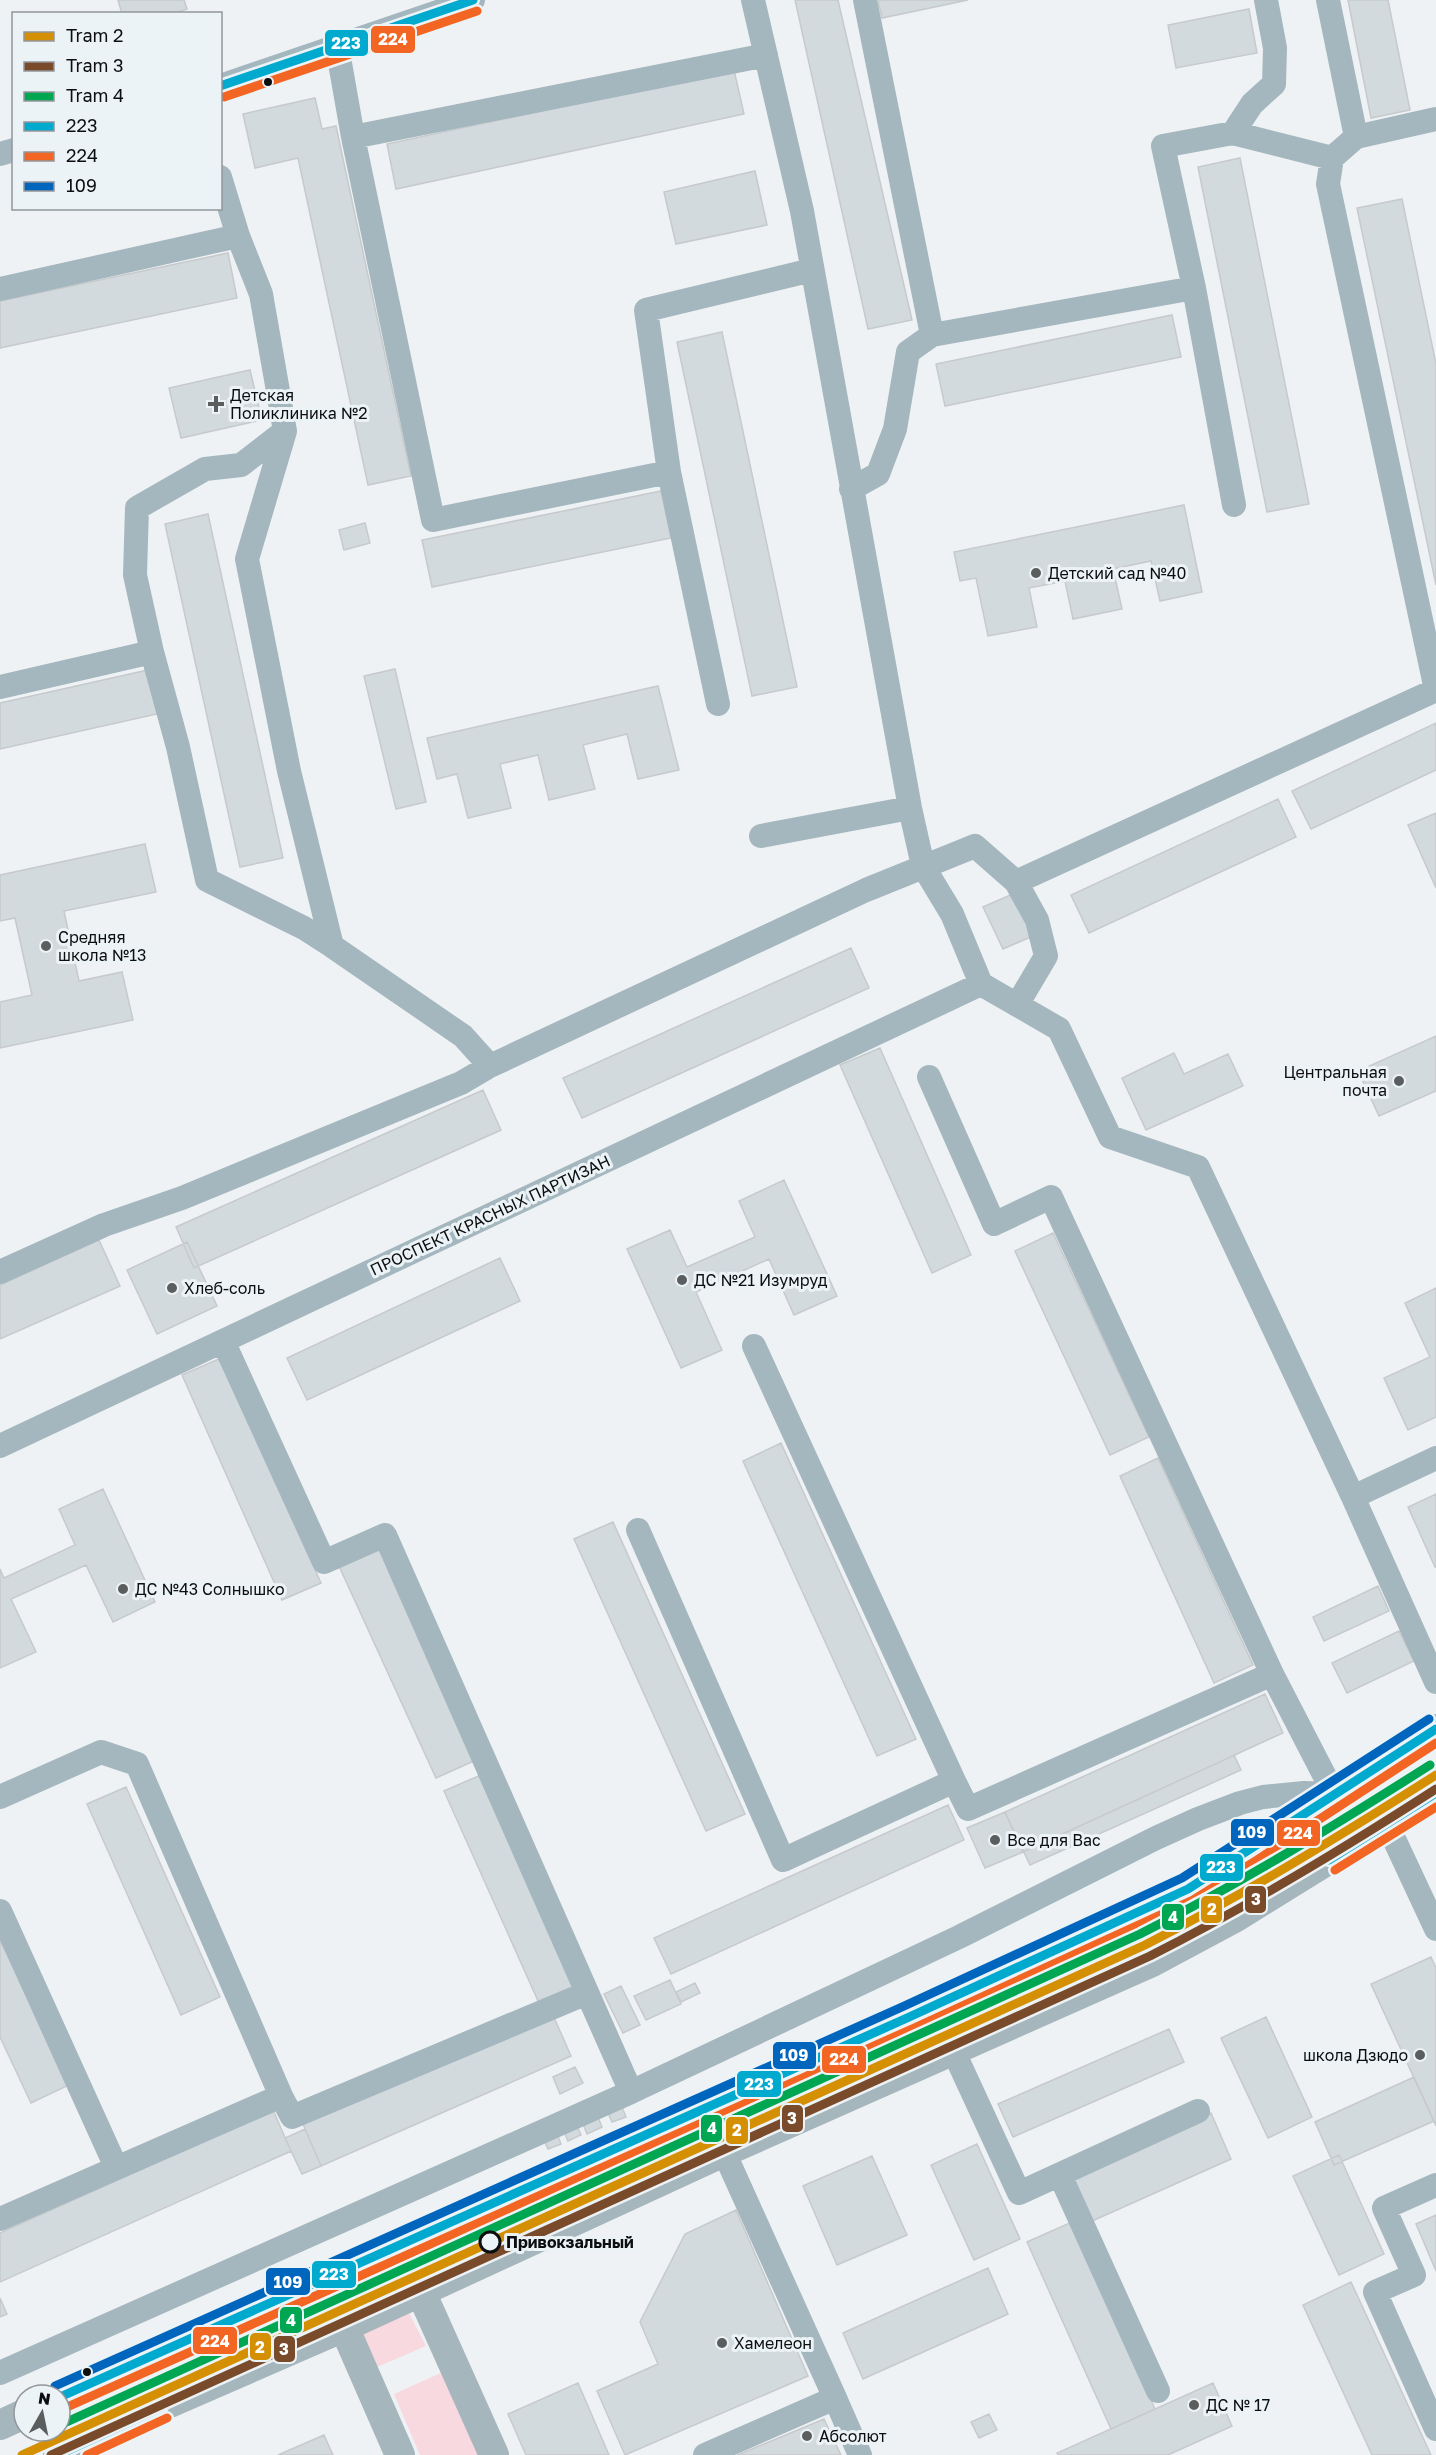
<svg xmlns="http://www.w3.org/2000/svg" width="1436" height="2455" font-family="'Golos Text',sans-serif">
<rect width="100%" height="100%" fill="#eff2f4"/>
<path fill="#f7d9df" d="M409,2313L426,2346L377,2367L363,2337L365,2331Z
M443,2372L479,2455H420L394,2394Z"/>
<path fill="#d2dade" stroke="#c7cacc" stroke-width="1.5" d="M118,0H184L187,9L172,14H122Z
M795,0H838L912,320L868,329Z
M878,0H968L882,18Z
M1348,0H1388L1410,110L1371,118Z
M1249,9L1257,53L1176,68L1168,25Z
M734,70L744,114L396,189L387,144Z
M315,98L322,129L336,126L411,476L368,485L298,158L255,168L243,114Z
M1240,158L1309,504L1267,512L1198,167Z
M755,171L767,225L676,244L664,192Z
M1402,199L1436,364V585L1357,208Z
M228,253L237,298L0,348V301Z
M1172,315L1181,357L945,406L936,364Z
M722,332L797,687L752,696L677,342Z
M250,370L262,420L181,438L169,388Z
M661,491L671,538L432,587L422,540Z
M1184,505L1202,592L1160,601L1151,561L1113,569L1122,609L1073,619L1065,581L1029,588L1037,627L988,636L976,578L960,581L954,552Z
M208,514L283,858L240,867L165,524Z
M365,523L370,543L344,550L339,530Z
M395,669L426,802L396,809L364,676Z
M148,670L157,714L0,749V703Z
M658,686L679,770L638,779L627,734L583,745L595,789L549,800L538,755L500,764L511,808L468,818L457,774L437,779L427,738Z
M1436,723V770L1311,829L1292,791Z
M1278,799L1296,837L1089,933L1071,895Z
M1436,813V888L1408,825Z
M145,844L156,892L64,911L79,981L122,972L133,1020L0,1048V1002L32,995L15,918L0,921V875Z
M1015,893L1035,935L1003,949L983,907Z
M851,948L869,988L582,1118L563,1078Z
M1436,1036V1091L1379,1116L1358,1071Z
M880,1048L971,1255L932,1273L840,1065Z
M1174,1053L1184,1074L1228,1054L1243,1086L1146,1130L1122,1078Z
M483,1090L501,1130L194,1268L176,1227Z
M784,1180L837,1296L794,1315L769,1259L696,1292L722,1350L681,1368L627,1249L670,1230L687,1267L755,1237L739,1201Z
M1053,1233L1149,1437L1110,1455L1015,1251Z
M99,1240L120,1286L0,1339V1285Z
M187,1242L217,1306L157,1334L127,1270Z
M500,1258L520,1301L307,1400L287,1358Z
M1436,1288V1417L1408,1430L1384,1378L1430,1357L1405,1303Z
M221,1358L321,1583L282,1600L182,1375Z
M781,1443L916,1739L877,1756L743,1461Z
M1158,1458L1253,1665L1214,1683L1120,1476Z
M103,1489L155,1602L113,1622L86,1565L11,1599L36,1652L0,1668V1569L4,1578L75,1545L59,1509Z
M1436,1494V1567H1435L1408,1507Z
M613,1522L745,1814L706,1831L574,1539Z
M380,1547L476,1760L436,1778L339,1566Z
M1378,1586L1389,1611L1324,1641L1313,1617Z
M1399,1631L1414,1661L1347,1693L1332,1663Z
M1265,1694L1283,1733L1023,1852L1005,1812Z
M1265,1694L1283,1733L1234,1755L1241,1770L1030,1865L1005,1812Z
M483,1774L577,1986L539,2003L444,1791Z
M126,1787L220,1997L181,2015L87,1804Z
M948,1805L964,1840L671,1974L654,1938Z
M1005,1812L1023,1852L985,1868L967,1828Z
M0,1940L69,2085L31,2103L0,2037Z
M1431,1957L1436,1968V2126L1371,1984Z
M670,1980L681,2004L646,2020L634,1996Z
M695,1983L700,1993L681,2002L676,1992Z
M621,1986L640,2025L623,2033L604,1994Z
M553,2015L571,2056L321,2166L303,2124Z
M1266,2017L1312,2117L1268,2138L1221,2038Z
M1169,2029L1184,2062L1013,2137L998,2104Z
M575,2067L583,2083L560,2094L553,2077Z
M1414,2077L1434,2121L1334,2165L1315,2122Z
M622,2107L626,2117L612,2122L608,2113Z
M273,2110L291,2151L0,2282V2233Z
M1211,2113L1231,2159L1090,2222L1070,2176Z
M598,2117L602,2127L587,2134L583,2124Z
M577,2126L581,2135L568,2141L564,2132Z
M305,2129L321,2166L302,2174L285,2138Z
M557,2134L561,2144L548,2149L544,2140Z
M977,2144L1020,2239L974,2260L931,2165Z
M1339,2155L1384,2254L1339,2275L1293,2176Z
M872,2156L907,2235L837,2265L803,2186Z
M736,2210L808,2376L625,2455L597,2391L658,2364L640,2322L685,2234Z
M1436,2215V2271L1416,2224Z
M1072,2222L1155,2409L1111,2429L1027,2242Z
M988,2268L1008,2314L863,2379L843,2333Z
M1351,2282L1431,2455H1372L1303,2305Z
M0,2298L7,2314L0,2317Z
M578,2383L609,2455H526L508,2414Z
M1213,2383L1232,2426L1168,2455H1058L1057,2453Z
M989,2414L997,2430L979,2438L971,2422Z
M824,2419L841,2455H737L740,2454Z
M324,2435L333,2455H278Z"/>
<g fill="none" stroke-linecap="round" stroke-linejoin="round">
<path stroke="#a4b6be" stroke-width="24" d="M753,0L802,211L910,808L923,866L952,914L981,984L1059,1029L1110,1137L1198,1167L1353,1497L1436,1682
M865,0L932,335
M1328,0L1356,137L1436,119
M337,46L353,137L433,520L669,472
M220,86L473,0
M1233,133L1252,104L1274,84L1275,48L1266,0
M353,137L766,55
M1356,137L1332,158L1328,184L1436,690
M0,154L14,150
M220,177L238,236L261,294L285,431L247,559L289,771L332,946
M1194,288L1234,505
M0,289L238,236
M851,489L878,474L895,429L908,352L932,335L1194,288L1163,146L1233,133L1332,158
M152,652L135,575L137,508L205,469L241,465L285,431
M0,687L152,652L178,747L207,880L304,928L332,946L463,1036L490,1066
M718,704L669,472L646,310L812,270
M761,836L910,808
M1016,882L1436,690
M929,1077L994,1224L1051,1197L1272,1674
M0,1272L104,1225L182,1198L461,1083L490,1066L866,890L975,846L1016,882L1037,920L1046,956L1017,1005
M223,1341L324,1562L385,1535L631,2092
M0,1446L981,984
M1353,1497L1436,1458
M638,1530L783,1860L954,1781L754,1346
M954,1781L968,1809L1272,1674L1334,1794
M0,1797L101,1752L137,1764L281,2096
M1387,1824L1436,1929
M0,1911L116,2167
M953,2050L1019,2193L1198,2111
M1060,2175L1158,2391
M1436,2185L1384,2208L1414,2275L1375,2292L1436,2429
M0,2219L281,2096L292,2117L587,1993
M399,2245L421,2292
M321,2281L344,2327
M0,2373L631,2092L959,1937L1156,1838L1198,1819L1240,1803L1263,1797L1304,1793L1334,1794
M835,2398L860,2455
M705,2455L835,2398L724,2152"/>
<path stroke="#a6b6bd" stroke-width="30" d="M421,2292L494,2455
M344,2327L400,2455
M60,2397C435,2226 815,2063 1188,1889C1273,1839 1353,1782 1436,1729
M0,2425L24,2414
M58,2455L158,2408L344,2327L724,2152L1152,1962L1236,1917L1436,1793"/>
<g stroke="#ecf3f7" stroke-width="14">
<path id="bus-1" d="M220,86L473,0
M1329,1860L1436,1793
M60,2397L907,2018L1188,1889L1436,1729
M58,2455L162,2407"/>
</g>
<g stroke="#ecf3f7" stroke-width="14">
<path id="bus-2" d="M224,97L477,11
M1335,1870L1436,1807
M65,2408L912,2029L1193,1900L1257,1860L1436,1743
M87,2455L167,2418"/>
</g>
<g stroke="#ecf3f7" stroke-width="14">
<path id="bus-3" d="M1323,1850L1430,1783
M55,2386L902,2007L1182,1878L1429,1719
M53,2444L157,2396"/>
</g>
<use href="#bus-1" stroke="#00a9ce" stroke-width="9"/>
<use href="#bus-2" stroke="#f26522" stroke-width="9"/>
<use href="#bus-3" stroke="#0065bd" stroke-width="9"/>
<g stroke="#ecf3f7" stroke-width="14">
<path id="tram-1" d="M22,2455L1145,1945C1247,1893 1340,1836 1436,1775"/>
</g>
<g stroke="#ecf3f7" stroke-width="14">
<path id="tram-2" d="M51,2455L1150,1956C1249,1906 1343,1849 1436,1789"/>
</g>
<g stroke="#ecf3f7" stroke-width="14">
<path id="tram-3" d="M60,2425L1140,1934C1241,1883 1334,1826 1430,1765"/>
</g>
<use href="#tram-1" stroke="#d48f02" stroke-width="9"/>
<use href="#tram-2" stroke="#7a4b2a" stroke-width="9"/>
<use href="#tram-3" stroke="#00a651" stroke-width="9"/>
</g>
<g fill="#0c0e0f" stroke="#ecf3f7" stroke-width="2">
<circle cx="268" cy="82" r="5"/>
<circle cx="87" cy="2372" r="5"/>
</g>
<g fill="#5b5e5f" stroke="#ecf3f7" stroke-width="2">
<path d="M213 395h6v6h6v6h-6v6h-6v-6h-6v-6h6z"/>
<circle cx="1036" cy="573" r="6"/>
<circle cx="46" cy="946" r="6"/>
<circle cx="1399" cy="1081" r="6"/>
<circle cx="682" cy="1280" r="6"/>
<circle cx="172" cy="1288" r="6"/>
<circle cx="123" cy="1589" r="6"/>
<circle cx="995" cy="1840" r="6"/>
<circle cx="1420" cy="2055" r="6"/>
<circle cx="722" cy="2343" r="6"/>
<circle cx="1194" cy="2405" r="6"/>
<circle cx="807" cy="2436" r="6"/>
</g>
<circle fill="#ecf3f7" stroke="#0c0e0f" stroke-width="3" cx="490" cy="2242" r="10"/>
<g text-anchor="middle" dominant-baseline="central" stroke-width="6" stroke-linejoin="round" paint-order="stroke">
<g font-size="16" fill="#0c0e0f" stroke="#ecf3f7" text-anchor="start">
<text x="230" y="395">Детская<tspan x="230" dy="18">Поликлиника №2</tspan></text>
<text x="1048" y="573">Детский сад №40</text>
<text x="58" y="937">Средняя<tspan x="58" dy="18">школа №13</tspan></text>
<text x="1387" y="1072" text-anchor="end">Центральная<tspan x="1387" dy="18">почта</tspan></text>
<text x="694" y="1280">ДС №21 Изумруд</text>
<text x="184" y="1288">Хлеб-соль</text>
<text x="135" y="1589">ДС №43 Солнышко</text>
<text x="1007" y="1840">Все для Вас</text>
<text x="1408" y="2055" text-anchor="end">школа Дзюдо</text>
<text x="734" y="2343">Хамелеон</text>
<text x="1206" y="2405">ДС № 17</text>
<text x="819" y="2436">Абсолют</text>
</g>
<g font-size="16" fill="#0c0e0f" stroke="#ecf3f7">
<text transform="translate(490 1215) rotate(-25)">ПРОСПЕКТ КРАСНЫХ ПАРТИЗАН</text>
</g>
<g font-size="16" font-weight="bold" fill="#0c0e0f" stroke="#ecf3f7" text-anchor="start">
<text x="506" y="2242">Привокзальный</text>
</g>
</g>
<g stroke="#ecf3f7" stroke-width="2">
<rect x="370" y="25" width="46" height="29" rx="6" fill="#f26522"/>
<rect x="324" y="29" width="45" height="28" rx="6" fill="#00a9ce"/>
<rect x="1230" y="1818" width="45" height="29" rx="6" fill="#0065bd"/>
<rect x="1276" y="1819" width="45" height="28" rx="6" fill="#f26522"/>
<rect x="1199" y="1853" width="45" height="29" rx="6" fill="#00a9ce"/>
<rect x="1244" y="1885" width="23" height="29" rx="6" fill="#7a4b2a"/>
<rect x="1200" y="1895" width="23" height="29" rx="6" fill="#d48f02"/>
<rect x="1161" y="1903" width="24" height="28" rx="6" fill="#00a651"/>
<rect x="772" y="2041" width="45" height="29" rx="6" fill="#0065bd"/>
<rect x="821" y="2045" width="46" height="29" rx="6" fill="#f26522"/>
<rect x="736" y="2070" width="46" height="28" rx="6" fill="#00a9ce"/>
<rect x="781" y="2104" width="23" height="29" rx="6" fill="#7a4b2a"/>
<rect x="700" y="2114" width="23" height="29" rx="6" fill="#00a651"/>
<rect x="725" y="2116" width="24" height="29" rx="6" fill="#d48f02"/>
<rect x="311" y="2260" width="46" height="29" rx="6" fill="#00a9ce"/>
<rect x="265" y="2267" width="46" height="29" rx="6" fill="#0065bd"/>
<rect x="279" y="2306" width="24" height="28" rx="6" fill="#00a651"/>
<rect x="192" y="2326" width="46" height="29" rx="6" fill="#f26522"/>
<rect x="249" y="2332" width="23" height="29" rx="6" fill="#d48f02"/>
<rect x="273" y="2335" width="23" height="28" rx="6" fill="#7a4b2a"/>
</g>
<g font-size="16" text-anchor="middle" font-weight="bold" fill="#fff">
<text x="393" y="45">224</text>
<text x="346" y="49">223</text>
<text x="1252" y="1838">109</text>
<text x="1298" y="1839">224</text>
<text x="1221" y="1873">223</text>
<text x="1256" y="1905">3</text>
<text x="1212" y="1915">2</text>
<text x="1173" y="1923">4</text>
<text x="794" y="2061">109</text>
<text x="844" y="2065">224</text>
<text x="759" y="2090">223</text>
<text x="792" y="2124">3</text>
<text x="712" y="2134">4</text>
<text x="737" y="2136">2</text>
<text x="334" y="2280">223</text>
<text x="288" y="2288">109</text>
<text x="291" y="2326">4</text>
<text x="215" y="2347">224</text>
<text x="260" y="2353">2</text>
<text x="284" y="2355">3</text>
</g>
<rect x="12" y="12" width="210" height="198" fill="#ecf3f7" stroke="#92979a" stroke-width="1.5"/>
<rect x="24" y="32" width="30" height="9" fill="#d48f02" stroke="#92979a" stroke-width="1.5"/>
<text x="66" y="42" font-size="18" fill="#0c0e0f">Tram 2</text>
<rect x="24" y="62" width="30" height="9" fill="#7a4b2a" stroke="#92979a" stroke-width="1.5"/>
<text x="66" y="72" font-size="18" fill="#0c0e0f">Tram 3</text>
<rect x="24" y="92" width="30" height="9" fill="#00a651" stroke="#92979a" stroke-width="1.5"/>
<text x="66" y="102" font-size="18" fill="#0c0e0f">Tram 4</text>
<rect x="24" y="122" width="30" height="9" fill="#00a9ce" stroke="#92979a" stroke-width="1.5"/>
<text x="66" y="132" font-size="18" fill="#0c0e0f">223</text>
<rect x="24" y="152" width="30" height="9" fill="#f26522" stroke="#92979a" stroke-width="1.5"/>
<text x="66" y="162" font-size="18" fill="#0c0e0f">224</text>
<rect x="24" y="182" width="30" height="9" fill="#0065bd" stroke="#92979a" stroke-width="1.5"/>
<text x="66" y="192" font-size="18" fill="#0c0e0f">109</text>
<g transform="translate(42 2413) rotate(9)"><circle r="28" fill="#ecf3f7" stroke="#92979a" stroke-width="1.5"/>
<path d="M0-4.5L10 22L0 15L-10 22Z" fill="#5b5e5f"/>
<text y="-9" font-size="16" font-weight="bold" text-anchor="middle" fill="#0c0e0f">N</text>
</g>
</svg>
